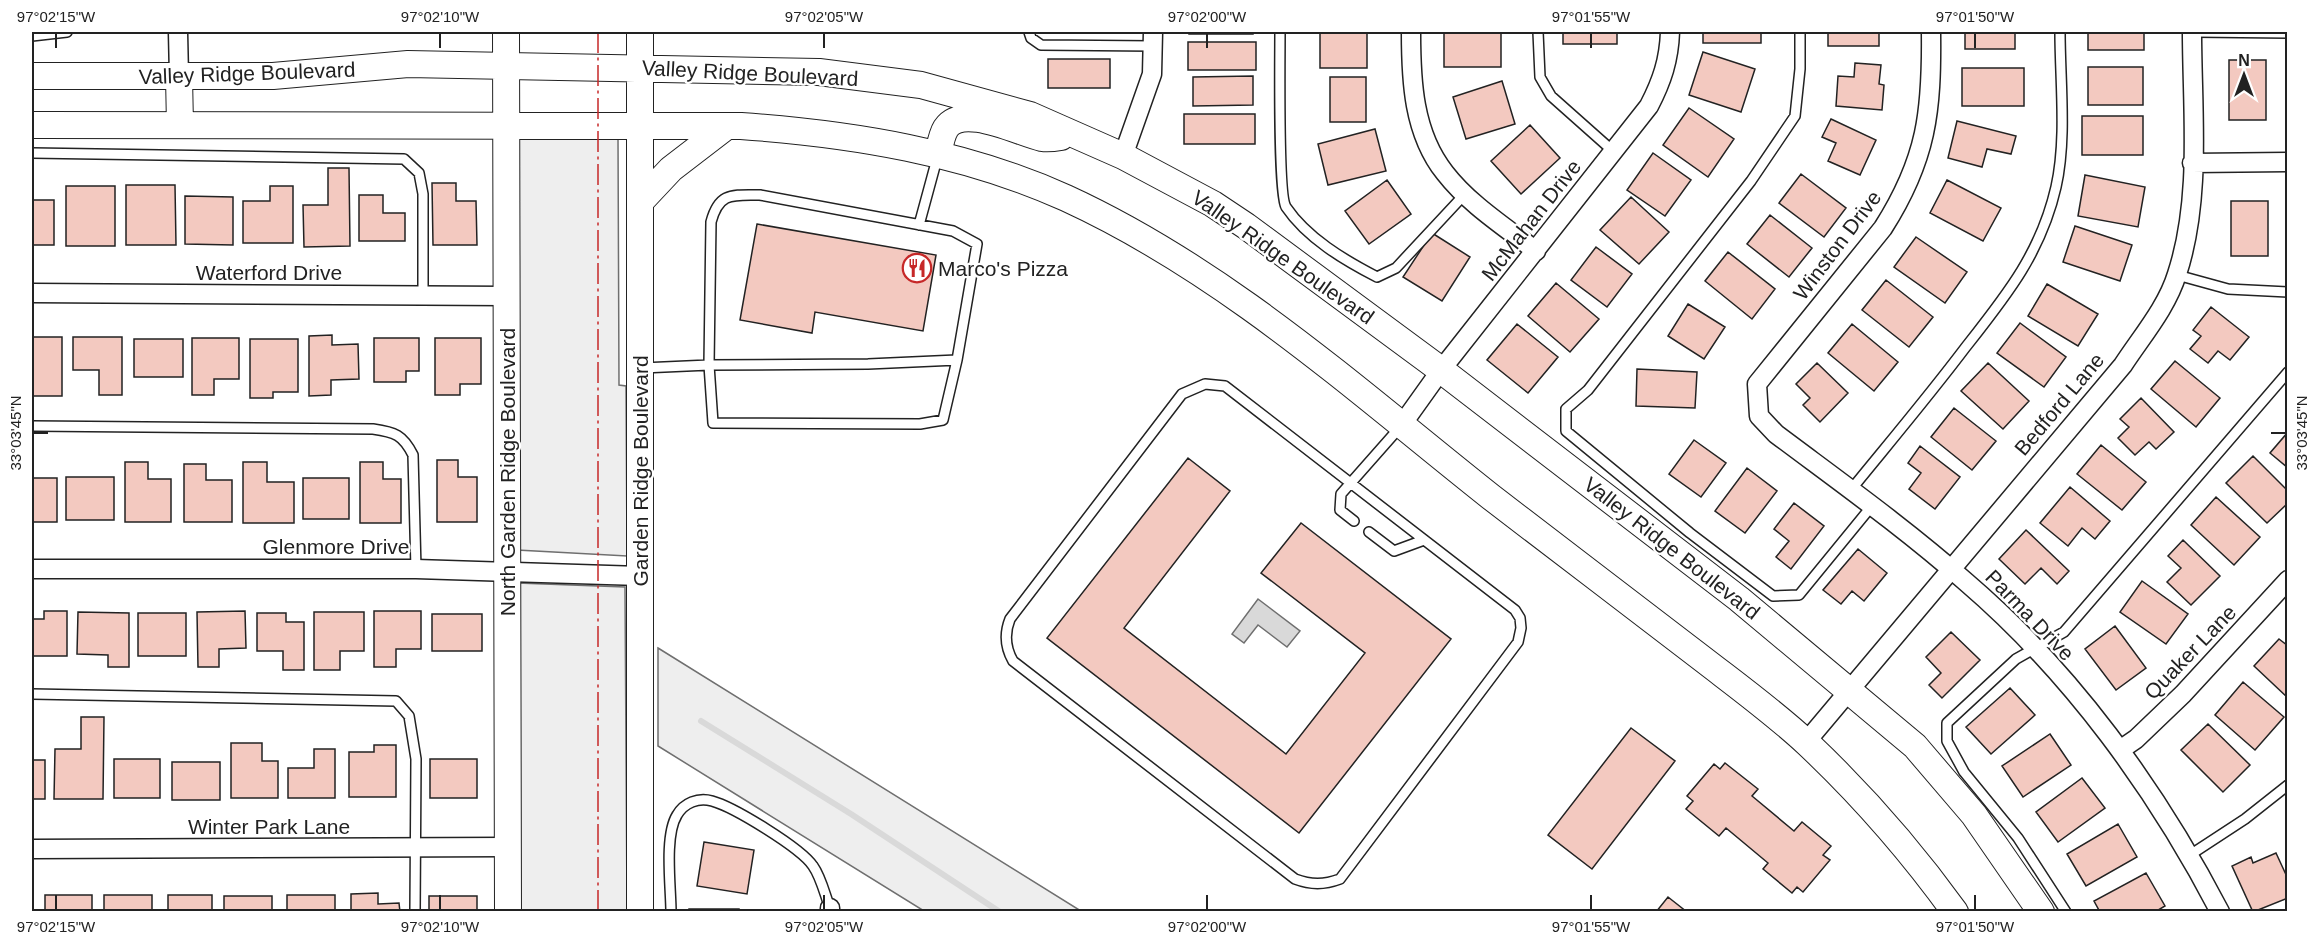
<svg xmlns="http://www.w3.org/2000/svg" width="2319" height="943" font-family="Helvetica,sans-serif">
<rect width="100%" height="100%" fill="#fff"/>
<path fill="#eee" stroke="#6f6f6f" stroke-width="1.5" d="M618,137L619,385L626,386L627,556L517,550L515,138Z
M517,583L625,587L627,911H518Z
M658,648L1081,911H924L658,746Z"/>
<path fill="#d9d9d9" stroke="#6f6f6f" stroke-width="1.5" d="M1258,599L1300,631L1287,647L1258,625L1244,643L1232,634Z"/>
<g fill="none" stroke-linecap="round" stroke-linejoin="round">
<path stroke="#d9d9d9" stroke-width="6" d="M701,721L851,814L1000,912"/>
</g>
<path fill="#f3c9c0" stroke="#222" stroke-width="1.5" d="M1189,32H1253V34H1189Z
M1320,32H1367V68H1320Z
M1444,32H1501V67H1444Z
M1563,32H1617V44H1563Z
M1703,32H1761V43H1703Z
M1828,32H1879V46H1828Z
M1965,32H2015V49H1965Z
M2088,32H2144V50H2088Z
M1188,42H1256V70H1188Z
M1703,52L1755,69L1741,112L1689,95Z
M1048,59H1110V88H1048Z
M2229,60H2266V120H2229Z
M1855,63L1881,65L1879,84L1884,85L1882,110L1836,106L1838,76L1854,77Z
M2088,67H2143V105H2088Z
M1962,68H2024V106H1962Z
M1253,76V105L1193,106V77Z
M1330,77H1366V122H1330Z
M1502,81L1515,124L1466,139L1453,97Z
M1689,108L1734,139L1708,177L1663,145Z
M1184,114H1255V144H1184Z
M2082,116H2143V155H2082Z
M1831,119L1876,140L1860,175L1828,161L1836,143L1822,137Z
M1957,121L2016,136L2011,154L1987,149L1982,167L1948,158Z
M1530,125L1560,158L1521,194L1491,161Z
M1375,129L1386,171L1328,185L1318,144Z
M1653,153L1691,180L1665,216L1627,190Z
M328,168H349L350,246L304,247L303,205H328Z
M1801,174L1846,208L1824,237L1779,203Z
M2085,175L2145,187L2138,227L2078,216Z
M1387,180L1411,214L1369,244L1345,211Z
M1947,180L2001,208L1983,241L1930,213Z
M432,183H456V201H476L477,245H433Z
M32,185V200H54V245H32Z
M126,185H175L176,245H126Z
M66,186H115V246H66Z
M270,186H293V243H243V201H270Z
M359,195H383V213H405V241H359Z
M185,196L233,197V245L185,244Z
M1631,197L1669,232L1639,264L1600,230Z
M2231,201H2268V256H2231Z
M1770,215L1812,248L1789,277L1747,244Z
M757,224L936,255L923,331L815,312L812,333L740,320Z
M2075,226L2132,245L2120,281L2063,262Z
M1432,233L1470,257L1442,301L1403,277Z
M1916,237L1967,272L1945,303L1894,267Z
M1596,247L1632,274L1607,307L1571,280Z
M1728,252L1775,289L1752,319L1705,281Z
M1886,280L1933,317L1909,347L1862,310Z
M1556,283L1599,319L1570,352L1528,316Z
M2047,284L2098,314L2078,346L2028,316Z
M1688,304L1725,327L1704,359L1668,336Z
M2211,307L2249,337L2230,360L2218,351L2208,363L2190,349L2201,336L2193,330Z
M2020,323L2066,357L2044,387L1997,353Z
M1517,324L1558,357L1528,393L1487,360Z
M1852,324L1898,362L1874,391L1828,353Z
M332,335V345L358,344L359,379L331,380V395L309,396V336Z
M32,337H62V396H32Z
M73,337H122V395H99V370H73Z
M192,338H239V379H214V395H192Z
M374,338H419V371H406V382H374Z
M435,338H481V384H460V395H435Z
M134,339H183V377H134Z
M250,339H298V392H273V398H250Z
M2175,361L2220,398L2196,427L2151,389Z
M1817,363L1848,393L1820,422L1803,405L1810,398L1796,384Z
M1988,363L2029,401L2003,429L1961,391Z
M1637,369L1697,372L1695,408L1636,406Z
M2141,398L2174,432L2156,449L2149,442L2135,455L2118,438L2129,427L2120,419Z
M1954,408L1996,441L1972,470L1931,437Z
M2288,432V468L2270,453Z
M1694,440L1726,463L1701,497L1669,474Z
M2101,445L2146,482L2122,510L2077,474Z
M1920,446L1960,477L1935,509L1909,489L1921,473L1908,463Z
M2253,456L2288,491V503L2267,523L2226,483Z
M1188,458L1230,491L1124,628L1286,754L1365,653L1261,573L1301,523L1451,639L1299,833L1047,638Z
M437,460H458V477H477V522H437Z
M32,462V478H57V522H32Z
M125,462H148V479H171V522H125Z
M243,462H267V482H294V523H243Z
M360,462H383V479H401V523H360Z
M184,464H206V480H232V522H184Z
M1747,468L1777,491L1745,533L1715,511Z
M66,477H114V520H66Z
M303,478H349V519H303Z
M2070,487L2110,521L2095,539L2082,528L2068,546L2040,523Z
M2216,497L2260,537L2234,565L2191,525Z
M1794,503L1824,526L1791,569L1776,557L1789,541L1774,529Z
M2026,530L2069,571L2057,584L2041,568L2025,584L1999,559Z
M2183,540L2220,576L2191,605L2167,582L2181,568L2168,556Z
M1858,549L1887,573L1864,601L1852,591L1841,604L1823,590Z
M2142,581L2188,614L2166,644L2120,612Z
M44,611H67V656H32V619H44Z
M245,611L246,648L219,649V667H198L197,612Z
M374,611H421V649H396V667H374Z
M78,612L129,613V667H108V655L77,654Z
M314,612H364V651H340V670H314Z
M138,613H186V656H138Z
M257,613H286V622H304V670H283V651H257Z
M432,614H482V651H432Z
M2115,626L2146,668L2116,690L2085,649Z
M1951,632L1980,660L1942,698L1929,685L1941,673L1926,657Z
M2279,639L2288,646V698L2254,666Z
M2243,682L2284,717L2255,750L2215,715Z
M2010,688L2035,715L1991,754L1966,727Z
M81,717H104L103,799H54L55,749H81Z
M2208,724L2250,765L2223,792L2181,750Z
M1631,728L1675,761L1592,869L1548,835Z
M2050,734L2071,765L2023,797L2002,766Z
M231,743H262V761H278V798H231Z
M374,745H396V797H349V752H374Z
M314,749H335V798H288V768H314Z
M114,759H160V798H114Z
M430,759H477V798H430Z
M32,760H45V799H32Z
M172,762H220V800H172Z
M1725,763L1758,789L1752,796L1794,831L1802,822L1831,846L1823,855L1830,860L1803,892L1797,887L1792,893L1763,869L1768,863L1726,828L1719,836L1686,809L1693,801L1687,796L1714,764L1720,769Z
M2082,778L2105,808L2058,842L2036,812Z
M2118,824L2137,857L2086,886L2067,854Z
M704,842L754,850L747,894L697,886Z
M2276,853L2288,879V898L2253,912L2232,866L2251,857L2253,863Z
M2146,873L2165,906L2155,912H2100L2094,901Z
M378,893V904L399,903L400,912H351V894Z
M45,895H92V912H45Z
M104,895H152V912H104Z
M168,895H212V912H168Z
M287,895H335V912H287Z
M224,896H272V912H224Z
M429,896H477V912H429Z
M1668,897L1687,912H1656Z
M689,909H739V912H689Z"/>
<g fill="none" stroke-linecap="round" stroke-linejoin="round">
<g stroke="#222" stroke-width="12">
<path id="service" d="M1029,32L1031,38L1041,45L1153,46
M1280,32C1280,55 1278,195 1286,207C1307,238 1344,260 1377,277L1396,268L1464,195
M1538,32L1540,77L1551,96L1614,152
M1800,32V69L1795,116L1751,181L1588,390L1566,409V431L1690,533L1773,596L1799,595L1871,507
M2195,32L2288,33
M32,36L67,32
M32,153L404,159L419,173L423,194V295
M919,225L938,155
M2177,275L2228,289L2288,292
M642,368L709,365L868,364L957,360L977,244L953,231L760,195C732,195 719,192 711,222L709,365L713,423L920,424L943,420L957,360
M1205,384L1225,386L1515,610L1520,618L1521,628L1518,642L1340,879C1324,885 1311,885 1295,879L1013,661C1005,647 1004,634 1010,619L1182,394Z
M32,426L373,429C395,432 403,435 413,455L416,569
M1850,491C1889,443 1928,397 1965,348C2006,296 2041,253 2056,187C2067,138 2060,81 2060,32
M1354,521L1340,510L1341,494L1401,426
M1369,532L1394,551L1424,540
M32,694L396,701L409,716L416,759L415,912
M2190,855L2245,819L2288,785
M671,912C671,887 664,836 677,815C684,803 698,797 712,801C734,807 801,848 813,866C821,877 825,895 830,908
M2066,912L2018,838L1964,772L1947,741V723L2016,659L2064,632L2288,372"/>
</g>
<g stroke="#222" stroke-width="21">
<path id="minor" d="M178,32L179,77
M1411,32C1411,80 1413,133 1445,173C1469,204 1505,227 1536,251
M1931,32C1932,111 1927,159 1883,228L1757,384L1759,416L1776,434C1840,482 1906,529 1966,582C2071,672 2156,789 2220,912
M1123,156L1152,74L1153,32
M2192,163L2288,162
M32,293L506,296
M1401,426L1441,370L1649,106C1662,81 1669,60 1670,32
M32,569H416L640,576
M1806,742L2123,365C2142,336 2167,307 2177,274C2202,198 2192,110 2192,32
M2120,750L2136,739L2183,694L2288,580
M32,849L507,847
M830,912V908"/>
</g>
<g stroke="#222" stroke-width="28">
<path id="secondary" d="M506,32L508,912
M640,32V912
M32,76H273L408,64L819,72L921,85L1030,115L1123,156L1213,204L1246,226L1441,370L1739,599L1915,746L1974,815L2041,912
M179,77L180,125
M32,125L741,126C853,134 964,152 1066,198C1225,271 1356,390 1491,497C1562,552 1633,605 1704,660C1739,687 1776,714 1808,744C1863,796 1911,851 1955,912
M938,155C940,146 941,136 946,128C963,103 1019,133 1042,138C1048,139 1055,138 1061,137
M640,202L671,169L727,126"/>
</g>
<use href="#service" stroke="#fff" stroke-width="9"/>
<use href="#minor" stroke="#fff" stroke-width="18"/>
<use href="#secondary" stroke="#fff" stroke-width="26"/>
<path stroke="#c62828" stroke-width="1.5" stroke-dasharray="21 4.5 3 4.5" stroke-linecap="butt" d="M598,32V912"/>
</g>
<path fill="none" stroke="#222" stroke-width="2" d="M56,33V48M440,33V48M824,33V48M1207,33V48M1591,33V48M1975,33V48M33,433H48M2271,433H2286M56,895V910M440,895V910M824,895V910M1207,895V910M1591,895V910M1975,895V910"/>
<defs>
<g id="restaurant-ring" transform="scale(1.5)"><circle r="9.5" fill="#fff" stroke="#c62828" stroke-width="1.5"/><path d="M-5-6h1v4h1v-4h1v4h1v-4h1v5L-1.5 .5V6h-2V.5L-5-1ZM5-6V6H3V1.5H1.5Q1.5-4 5-6Z" fill="#c62828"/></g>
</defs>
<g fill-rule="evenodd">
<use href="#restaurant-ring" x="917" y="268"/>
</g>
<g text-anchor="middle" dominant-baseline="central" stroke-width="4.5" stroke-linejoin="round" paint-order="stroke">
<g font-size="21" fill="#222" stroke="#fff">
<text transform="translate(247 73) rotate(-2)">Valley Ridge Boulevard</text>
<text transform="translate(750 73) rotate(3)">Valley Ridge Boulevard</text>
<text transform="translate(1531 220) rotate(-52)">McMahan Drive</text>
<text transform="translate(1837 245) rotate(-53)">Winston Drive</text>
<text transform="translate(1283 257) rotate(35)">Valley Ridge Boulevard</text>
<text x="269" y="272">Waterford Drive</text>
<text transform="translate(2059 404) rotate(-50)">Bedford Lane</text>
<text transform="translate(640 471) rotate(-90)">Garden Ridge Boulevard</text>
<text transform="translate(507 472) rotate(-90)">North Garden Ridge Boulevard</text>
<text x="336" y="546">Glenmore Drive</text>
<text transform="translate(1672 548) rotate(38)">Valley Ridge Boulevard</text>
<text transform="translate(2030 615) rotate(46)">Parma Drive</text>
<text transform="translate(2190 652) rotate(-46)">Quaker Lane</text>
<text x="269" y="826">Winter Park Lane</text>
</g>
<g font-size="21" fill="#222" stroke="#fff" text-anchor="start">
<text x="938" y="268">Marco's Pizza</text>
</g>
</g>
<rect width="2319" height="943" fill="none" stroke="#ffffff" stroke-width="66"/>
<g transform="translate(2244 75)" stroke="#ffffff" stroke-width="4.5" paint-order="stroke">
<path d="M0-4.5L10 22L0 15L-10 22Z" fill="#222222"/>
<text y="-9" font-size="16" font-weight="bold" text-anchor="middle" fill="#222222">N</text>
</g>
<rect x="33" y="33" width="2253" height="877" fill="none" stroke="#222" stroke-width="2"/>
<g font-size="15" text-anchor="middle" fill="#222">
<text x="56" y="22">97°02'15"W</text>
<text x="440" y="22">97°02'10"W</text>
<text x="824" y="22">97°02'05"W</text>
<text x="1207" y="22">97°02'00"W</text>
<text x="1591" y="22">97°01'55"W</text>
<text x="1975" y="22">97°01'50"W</text>
<text transform="translate(16 433) rotate(-90)" y="5">33°03'45"N</text>
<text transform="translate(2302 433) rotate(-90)" y="5">33°03'45"N</text>
<text x="56" y="932">97°02'15"W</text>
<text x="440" y="932">97°02'10"W</text>
<text x="824" y="932">97°02'05"W</text>
<text x="1207" y="932">97°02'00"W</text>
<text x="1591" y="932">97°01'55"W</text>
<text x="1975" y="932">97°01'50"W</text>
</g>
</svg>
